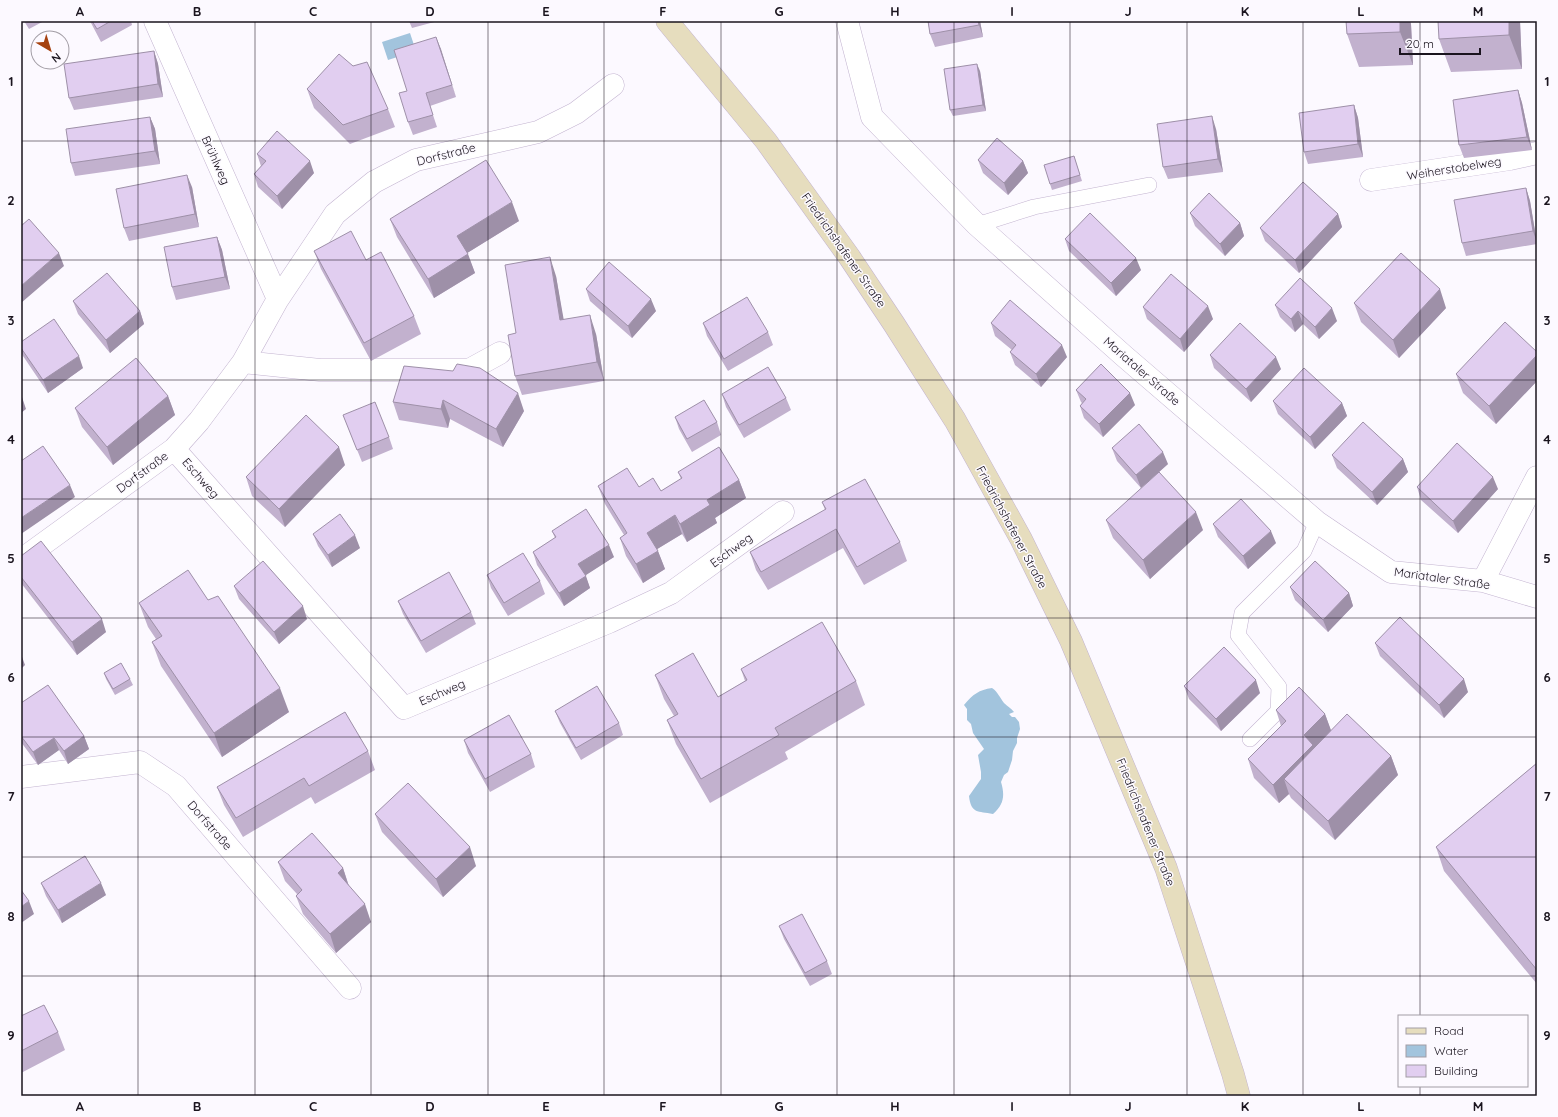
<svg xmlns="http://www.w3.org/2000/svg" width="1558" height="1117" font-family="Quicksand,sans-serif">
<rect width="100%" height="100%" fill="#fcf9ff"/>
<path fill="#a2c4dd" d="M410,33L416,51L388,60L382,42Z
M992,688C998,692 1000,698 1004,703C1008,707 1011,708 1014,712L1009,714L1012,717H1015L1019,722L1020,729L1017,738V743L1013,751L1012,760L1008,772L1004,775L1001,782C1005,795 1004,805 993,814C978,811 971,814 969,796L981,779V772L978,755L984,749L973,733L971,724L967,720V709L964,705C973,694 979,690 992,688Z"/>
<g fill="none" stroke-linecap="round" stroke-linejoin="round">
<g stroke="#c3b4d0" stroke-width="16">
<path id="service" d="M977,225L1034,207L1149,185
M1250,739L1278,711L1279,687L1238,635L1242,613L1304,551L1317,522"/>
</g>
<g stroke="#c3b4d0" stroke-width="23">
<path id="minor" d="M155,21L278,299
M847,21L872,117L977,225L1124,356L1317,522L1391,572L1483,581L1537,597
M1371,180L1510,159L1537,153
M243,362L320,370H469L500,353
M174,449L404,708L609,622L671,593L783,512
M21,560L174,449L199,421L243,362L278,299L335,214L374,182L416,160L538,132L576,113L613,85
M1483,581L1537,477
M21,777L140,762L176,786L350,988"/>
</g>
<g stroke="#c3b4d0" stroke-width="23">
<path id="secondary" d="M667,21L766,141L850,258L894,324L955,420L1021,539L1071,641L1166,868L1233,1074L1239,1096"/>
</g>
<use href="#service" stroke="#fff" stroke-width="15"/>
<use href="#minor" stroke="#fff" stroke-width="22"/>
<use href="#secondary" stroke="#e6ddbe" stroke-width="22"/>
</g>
<path fill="#c2b1ce" d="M24,21H44L29,29Z
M90,21H131L132,25L101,42Z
M409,21H438L412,28Z
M928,21H980L983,37L935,47L930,34Z
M1346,21H1410L1411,24L1413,65L1359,67L1347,34Z
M1520,21L1522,69L1451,72L1439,39Z
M436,37L456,97L430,106L437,127L413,135L408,122L407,91Z
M154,51L158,64L163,97L74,110L69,98Z
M353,66L388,109L395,127L350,144L314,108L307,89Z
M980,71L986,111L953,116L950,110Z
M1518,90L1522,103L1532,150L1464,158L1459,145Z
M1354,105L1358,118L1363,157L1308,164L1304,152Z
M150,117L155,129L160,164L75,176L71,163Z
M1216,129L1223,172L1168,179L1163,167Z
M257,154L314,173L282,209L258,187L254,174L261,166Z
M1074,156L1082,181L1052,190L1050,184Z
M978,160L1023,161L1028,173L1008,195L983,173Z
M192,187L199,227L129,241L124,228Z
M1526,188L1530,201L1537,244L1466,256L1462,243Z
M1190,213L1240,223L1244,236L1225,256L1195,226Z
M1338,214L1342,227L1299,273L1265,241L1260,228Z
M390,219L519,221L467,253L475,273L434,298L397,237Z
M217,237L222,250L230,289L176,300L172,287Z
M1065,239L1141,270L1116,296L1069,251Z
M314,251L366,260L414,316L421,334L371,361L321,269Z
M556,276L563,319L596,334L604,381L522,395L515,376L516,333Z
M586,289L656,311L632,338L590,301Z
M73,301L140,311L144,324L110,353L78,314Z
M1354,303L1446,308L1399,358L1361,322Z
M1275,305L1337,321L1319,339L1303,324L1295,332L1280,317Z
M1143,307L1213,319L1184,352L1147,319Z
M703,323L768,332L773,345L728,371L707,336Z
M991,323L1067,357L1041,387L1015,365L1010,352L1012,350L995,336Z
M21,342L83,368L48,393L23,356L21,352Z
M1537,352V381L1496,424L1463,393L1456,374Z
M1210,355L1281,369L1251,402L1214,368Z
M404,366L524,411L503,447L450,419L448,428L399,420L393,402Z
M1076,390L1135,405L1103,437L1084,418L1080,406L1082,403L1081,402Z
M722,394L786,398L791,410L744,438L726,407Z
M168,396L175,415L113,465L82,427L75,408Z
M1273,401L1342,403L1347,416L1315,449L1278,414Z
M343,415L389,437L393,449L362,462Z
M675,417L717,422L721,435L692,452L679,429Z
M1112,448L1168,464L1141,488L1117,461Z
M1332,455L1403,459L1408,472L1377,505L1337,468Z
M345,465L285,527L252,496L246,477Z
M678,472L739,480L746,498L715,518L717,523L687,542L682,534L657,549L665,569L643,583L626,556L620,538L624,535L605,504L598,486L639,487L661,491L681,479Z
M1417,487L1498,489L1458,533L1421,500Z
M822,502L900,542L907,561L864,585L843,548L768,590L756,570L750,552L825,510Z
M1106,520L1203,530L1150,579L1113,538Z
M1213,524L1276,543L1248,569L1218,537Z
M552,531L614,557L585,575L590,588L564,606L537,565L533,552L555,538Z
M313,534L360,548L332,567L318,546Z
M21,556L106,632L77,655L21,583Z
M487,575L540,581L545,594L508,616L491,588Z
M234,586L307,619L279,644L239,599Z
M1290,587L1349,593L1353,606L1328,632L1295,600Z
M398,601L471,612L476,624L426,653L403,614Z
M139,603L289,712L222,757L161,666L152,642L156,639L148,627Z
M1375,643L1468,692L1444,718L1380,656Z
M741,669L856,681L865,705L785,752L788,759L710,803L676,744L667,720L674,716L664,699L655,675L718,697L745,681Z
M104,673L130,679L133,685L115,695L106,679Z
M1184,686L1260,693L1221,731L1189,699Z
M21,703L84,736L89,749L68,764L59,750L38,765L21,742Z
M1276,710L1325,714L1331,731L1391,756L1398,775L1335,840L1291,798L1289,794L1279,803L1254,778L1248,759L1281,726Z
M555,711L619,723L623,735L581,760L560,723Z
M464,740L531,754L535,767L490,792L468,753Z
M368,751L375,770L315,804L311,797L243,837L224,805L217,787Z
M1537,763V984L1444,871L1436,847Z
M375,814L476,866L443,897L382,832Z
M278,862L343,868L349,886L371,922L336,953L303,914L296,896L297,894L285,881Z
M41,883L106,895L62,923L46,896Z
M779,926L827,961L832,974L810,986L784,939Z
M21,1016L58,1032L65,1050L21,1073Z"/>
<path fill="#9e90a8" d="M978,21H980L983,37L979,25Z
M1400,21H1410L1411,24L1413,65L1400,32Z
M1509,21H1520L1522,69L1509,35Z
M436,37L441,49L456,97Z
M154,51L158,64L163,97L158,84Z
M977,64L980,71L986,111L983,105Z
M1518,90L1522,103L1532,150L1527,137Z
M1354,105L1358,118L1363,157L1358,144Z
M1212,116L1216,129L1223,172L1218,159Z
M150,117L155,129L160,164L155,151Z
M310,161L314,173L282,209L277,196Z
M1023,161L1028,173L1008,195L1004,183Z
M187,175L192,187L199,227L195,214Z
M1526,188L1530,201L1537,243L1533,231Z
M512,202L519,221L464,255L457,236Z
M1338,214L1342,227L1299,273L1295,260Z
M1240,223L1244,236L1225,256L1220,244Z
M217,237L222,250L230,289L225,277Z
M59,253L64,266L21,303V286Z
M468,254L475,273L434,298L428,279Z
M550,257L556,276L567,338L560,320Z
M1136,258L1141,270L1116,296L1111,283Z
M1440,289L1446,308L1399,358L1393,340Z
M651,299L656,311L632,338L628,326Z
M1208,306L1213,319L1184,352L1180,339Z
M1332,308L1337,321L1319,339L1315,327Z
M140,311L144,324L110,353L106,340Z
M1298,311L1303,324L1295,332L1291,319Z
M590,315L596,334L604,381L597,362Z
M1062,345L1067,357L1041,387L1036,374Z
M1537,355V381L1496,424L1489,406Z
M79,356L83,368L48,393L43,380Z
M1276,357L1281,369L1251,402L1246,389Z
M518,393L524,411L503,447L496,429Z
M1130,393L1135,405L1103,437L1099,424Z
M168,396L175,415L113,465L107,447Z
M21,397H22L26,409L21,413Z
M443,400L450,419L448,428L441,409Z
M1342,403L1347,416L1315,449L1310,437Z
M339,447L345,465L285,527L279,509Z
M1163,452L1168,464L1141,488L1136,475Z
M1403,459L1408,472L1377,505L1372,492Z
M1493,477L1498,489L1458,533L1453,521Z
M739,480L746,498L715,518L717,523L687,542L680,524L707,500Z
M70,485L75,497L21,534V518Z
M1196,512L1203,530L1150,579L1143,560Z
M675,515L682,534L654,551L647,533Z
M1271,531L1276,543L1248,569L1243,556Z
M355,535L360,548L332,567L328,555Z
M609,545L614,557L583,577L578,564Z
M658,551L665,569L643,583L636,564Z
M586,576L590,588L564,606L559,593Z
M1349,593L1353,606L1328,632L1323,620Z
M303,606L307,619L279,644L274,632Z
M102,619L106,632L77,655L72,642Z
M21,654L25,665L21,669Z
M1464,679L1468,692L1444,718L1439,705Z
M1256,680L1260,693L1221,731L1216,719Z
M280,688L289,712L222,757L214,733Z
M1325,714L1332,733L1284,779L1289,794L1279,803L1273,785L1304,735Z
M84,736L89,749L68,764L64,751Z
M54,738L59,750L38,765L33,752Z
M1391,756L1398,775L1335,840L1328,821Z
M470,847L476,866L443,897L436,879Z
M343,868L349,887L338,873Z
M101,883L106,895L62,923L58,910Z
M29,901L34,914L21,923V907Z
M365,904L371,922L336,953L330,934Z"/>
<path fill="#e1cef0" stroke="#9e90a8" d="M92,21H111L97,29Z
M928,21H978L979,25L930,34Z
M1346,21H1400V32L1347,34Z
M1438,21H1509V35L1439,39Z
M436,37L452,85L426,93L433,115L408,122L399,93L407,91L394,50Z
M154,51L158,84L69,98L64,64Z
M339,54L353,66L367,62L388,109L343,125L307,89Z
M977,64L983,105L950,110L944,69Z
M1518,90L1527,137L1459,145L1453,100Z
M1354,105L1358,144L1304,152L1299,113Z
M1212,116L1218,159L1163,167L1157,124Z
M150,117L155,151L71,163L66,129Z
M277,131L310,161L277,196L254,174L266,161L257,154Z
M997,138L1023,161L1004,183L978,160Z
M1074,156L1080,175L1050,184L1044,165Z
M486,160L512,202L457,236L468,254L428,279L390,219Z
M187,175L195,214L124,228L116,189Z
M1303,182L1338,214L1295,260L1260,228Z
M1526,188L1533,231L1462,243L1454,200Z
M1209,193L1240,223L1220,244L1190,213Z
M1090,213L1136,258L1111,283L1065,239Z
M29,219L59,253L21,286V226Z
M351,231L366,260L381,252L414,316L364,343L314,251Z
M217,237L225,277L172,287L164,247Z
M1401,253L1440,289L1393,340L1354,303Z
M550,257L560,320L590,315L597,362L515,376L508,335L516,333L505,265Z
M609,262L651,299L628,326L586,289Z
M107,273L140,311L106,340L73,301Z
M1171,274L1208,306L1180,339L1143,307Z
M1300,278L1332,308L1315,327L1298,311L1291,319L1275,305Z
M747,297L768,332L724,359L703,323Z
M1010,300L1062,345L1036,374L1010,352L1016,345L991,323Z
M54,319L79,356L43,380L21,348V342Z
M1505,322L1537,352V355L1489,406L1456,374Z
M1240,323L1276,357L1246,389L1210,355Z
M136,358L168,396L107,447L75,408Z
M457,364L480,368L518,393L496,429L443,400L441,409L393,402L404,366L453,371Z
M1101,364L1130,393L1099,424L1080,406L1086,399L1076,390Z
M768,367L786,398L739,425L722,394Z
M1304,368L1342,403L1310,437L1273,401Z
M704,400L717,422L687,439L675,417Z
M375,402L389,437L357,450L343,415Z
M306,415L339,447L279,509L246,477Z
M1363,422L1403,459L1372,492L1332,455Z
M1139,424L1163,452L1136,475L1112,448Z
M1457,443L1493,477L1453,521L1417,487Z
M43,446L70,485L21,518V461Z
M719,447L739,480L707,500L710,505L680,524L675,515L647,533L658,551L636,564L620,538L627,533L598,486L627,468L639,487L653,478L661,491L682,478L678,472Z
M1159,472L1196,512L1143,560L1106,520Z
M865,479L900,542L857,567L836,529L761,572L750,552L826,509L822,502Z
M1241,499L1271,531L1243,556L1213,524Z
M586,509L609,545L578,564L586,576L559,593L533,552L556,537L552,531Z
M340,514L355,535L328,555L313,534Z
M41,541L102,619L72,642L21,577V556Z
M523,553L540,581L504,603L487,575Z
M263,561L303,606L274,632L234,586Z
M1315,561L1349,593L1323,620L1290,587Z
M188,570L208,600L218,596L280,688L214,733L152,642L162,636L139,603Z
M449,572L471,612L421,641L398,601Z
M1400,617L1464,679L1439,705L1375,643Z
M822,622L856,681L775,728L779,735L701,779L667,720L678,714L655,675L693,653L718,697L747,680L741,669Z
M1224,647L1256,680L1216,719L1184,686Z
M121,663L130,679L113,689L104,673Z
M48,685L84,736L64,751L54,738L33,752L21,736V703Z
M597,686L619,723L576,748L555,711Z
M1299,687L1325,714L1304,735L1313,745L1273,785L1248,759L1286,721L1276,710Z
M345,712L368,751L309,786L304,778L236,818L217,787Z
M1347,714L1391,756L1328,821L1284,779Z
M509,715L531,754L485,779L464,740Z
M1537,763V970L1436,847Z
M408,783L470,847L436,879L375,814Z
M312,833L343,868L338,873L365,904L330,934L296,896L302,890L278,862Z
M85,856L101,883L58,910L41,883Z
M21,890L29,901L21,907Z
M802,914L827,961L805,973L779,926Z
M44,1005L58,1032L21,1051V1016Z"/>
<path fill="none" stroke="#1a141e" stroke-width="1" stroke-opacity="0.55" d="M138,21V1096M255,21V1096M371,21V1096M488,21V1096M604,21V1096M721,21V1096M837,21V1096M954,21V1096M1070,21V1096M1187,21V1096M1303,21V1096M1420,21V1016M21,141H1537M21,260H1537M21,380H1537M21,499H1537M21,618H1537M21,737H1537M21,857H1537M21,976H1537M1420,1086V1096"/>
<g text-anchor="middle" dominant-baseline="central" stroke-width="3" stroke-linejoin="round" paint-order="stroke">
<g font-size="12" fill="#1a141e" stroke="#fcf9ff">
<text transform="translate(446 154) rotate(-14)">Dorfstraße</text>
<text transform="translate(216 160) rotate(66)">Brühlweg</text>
<text transform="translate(1454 168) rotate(-9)">Weiherstobelweg</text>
<text transform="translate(844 250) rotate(55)">Friedrichshafener Straße</text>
<text transform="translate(1142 371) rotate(41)">Mariataler Straße</text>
<text transform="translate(142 472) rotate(-36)">Dorfstraße</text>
<text transform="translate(201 478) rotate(49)">Eschweg</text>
<text transform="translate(1012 527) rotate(62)">Friedrichshafener Straße</text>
<text transform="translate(731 550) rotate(-36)">Eschweg</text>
<text transform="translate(1442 578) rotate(8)">Mariataler Straße</text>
<text transform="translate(442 692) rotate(-23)">Eschweg</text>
<text transform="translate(1146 822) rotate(68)">Friedrichshafener Straße</text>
<text transform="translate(210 825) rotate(49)">Dorfstraße</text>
</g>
</g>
<rect width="1558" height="1117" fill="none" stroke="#fcf9ff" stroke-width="44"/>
<rect x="1398" y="1015" width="130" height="72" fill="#fcf9ff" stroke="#a29da5"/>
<rect x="1406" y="1028" width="20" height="6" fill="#e6ddbe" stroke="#a29da5"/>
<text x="1434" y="1035" font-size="12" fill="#1a141e">Road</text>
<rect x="1406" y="1045" width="20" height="12" fill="#a2c4dd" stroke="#a29da5"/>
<text x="1434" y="1055" font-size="12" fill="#1a141e">Water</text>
<rect x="1406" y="1065" width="20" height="12" fill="#e1cef0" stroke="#a29da5"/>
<text x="1434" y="1075" font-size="12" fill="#1a141e">Building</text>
<g transform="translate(50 50) rotate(142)"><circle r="19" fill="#fcf9ff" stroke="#a29da5"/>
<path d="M0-3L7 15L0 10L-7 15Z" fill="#a5410f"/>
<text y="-6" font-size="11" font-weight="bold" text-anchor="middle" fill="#1a141e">N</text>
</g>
<path d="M1400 48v6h80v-6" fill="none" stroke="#1a141e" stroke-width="2"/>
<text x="1406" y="48" font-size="12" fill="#1a141e" stroke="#fcf9ff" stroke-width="3" paint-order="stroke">20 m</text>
<rect x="22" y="22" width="1514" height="1073" fill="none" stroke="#1a141e" stroke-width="1.5"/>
<g font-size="13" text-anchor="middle" font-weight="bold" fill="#1a141e">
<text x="80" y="16">A</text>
<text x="197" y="16">B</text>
<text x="313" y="16">C</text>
<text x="430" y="16">D</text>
<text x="546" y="16">E</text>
<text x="663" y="16">F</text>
<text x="779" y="16">G</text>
<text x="895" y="16">H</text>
<text x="1012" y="16">I</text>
<text x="1128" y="16">J</text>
<text x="1245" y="16">K</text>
<text x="1361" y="16">L</text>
<text x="1478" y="16">M</text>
<text x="11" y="86">1</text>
<text x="1547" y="86">1</text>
<text x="11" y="205">2</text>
<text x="1547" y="205">2</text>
<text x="11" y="325">3</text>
<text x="1547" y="325">3</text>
<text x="11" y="444">4</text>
<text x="1547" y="444">4</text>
<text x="11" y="563">5</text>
<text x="1547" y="563">5</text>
<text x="11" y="682">6</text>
<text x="1547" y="682">6</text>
<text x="11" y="801">7</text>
<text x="1547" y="801">7</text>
<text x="11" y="921">8</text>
<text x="1547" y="921">8</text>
<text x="11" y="1040">9</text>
<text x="1547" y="1040">9</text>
<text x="80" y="1111">A</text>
<text x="197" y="1111">B</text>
<text x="313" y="1111">C</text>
<text x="430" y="1111">D</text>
<text x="546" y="1111">E</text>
<text x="663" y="1111">F</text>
<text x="779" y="1111">G</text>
<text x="895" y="1111">H</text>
<text x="1012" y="1111">I</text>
<text x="1128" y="1111">J</text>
<text x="1245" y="1111">K</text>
<text x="1361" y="1111">L</text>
<text x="1478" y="1111">M</text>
</g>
</svg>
